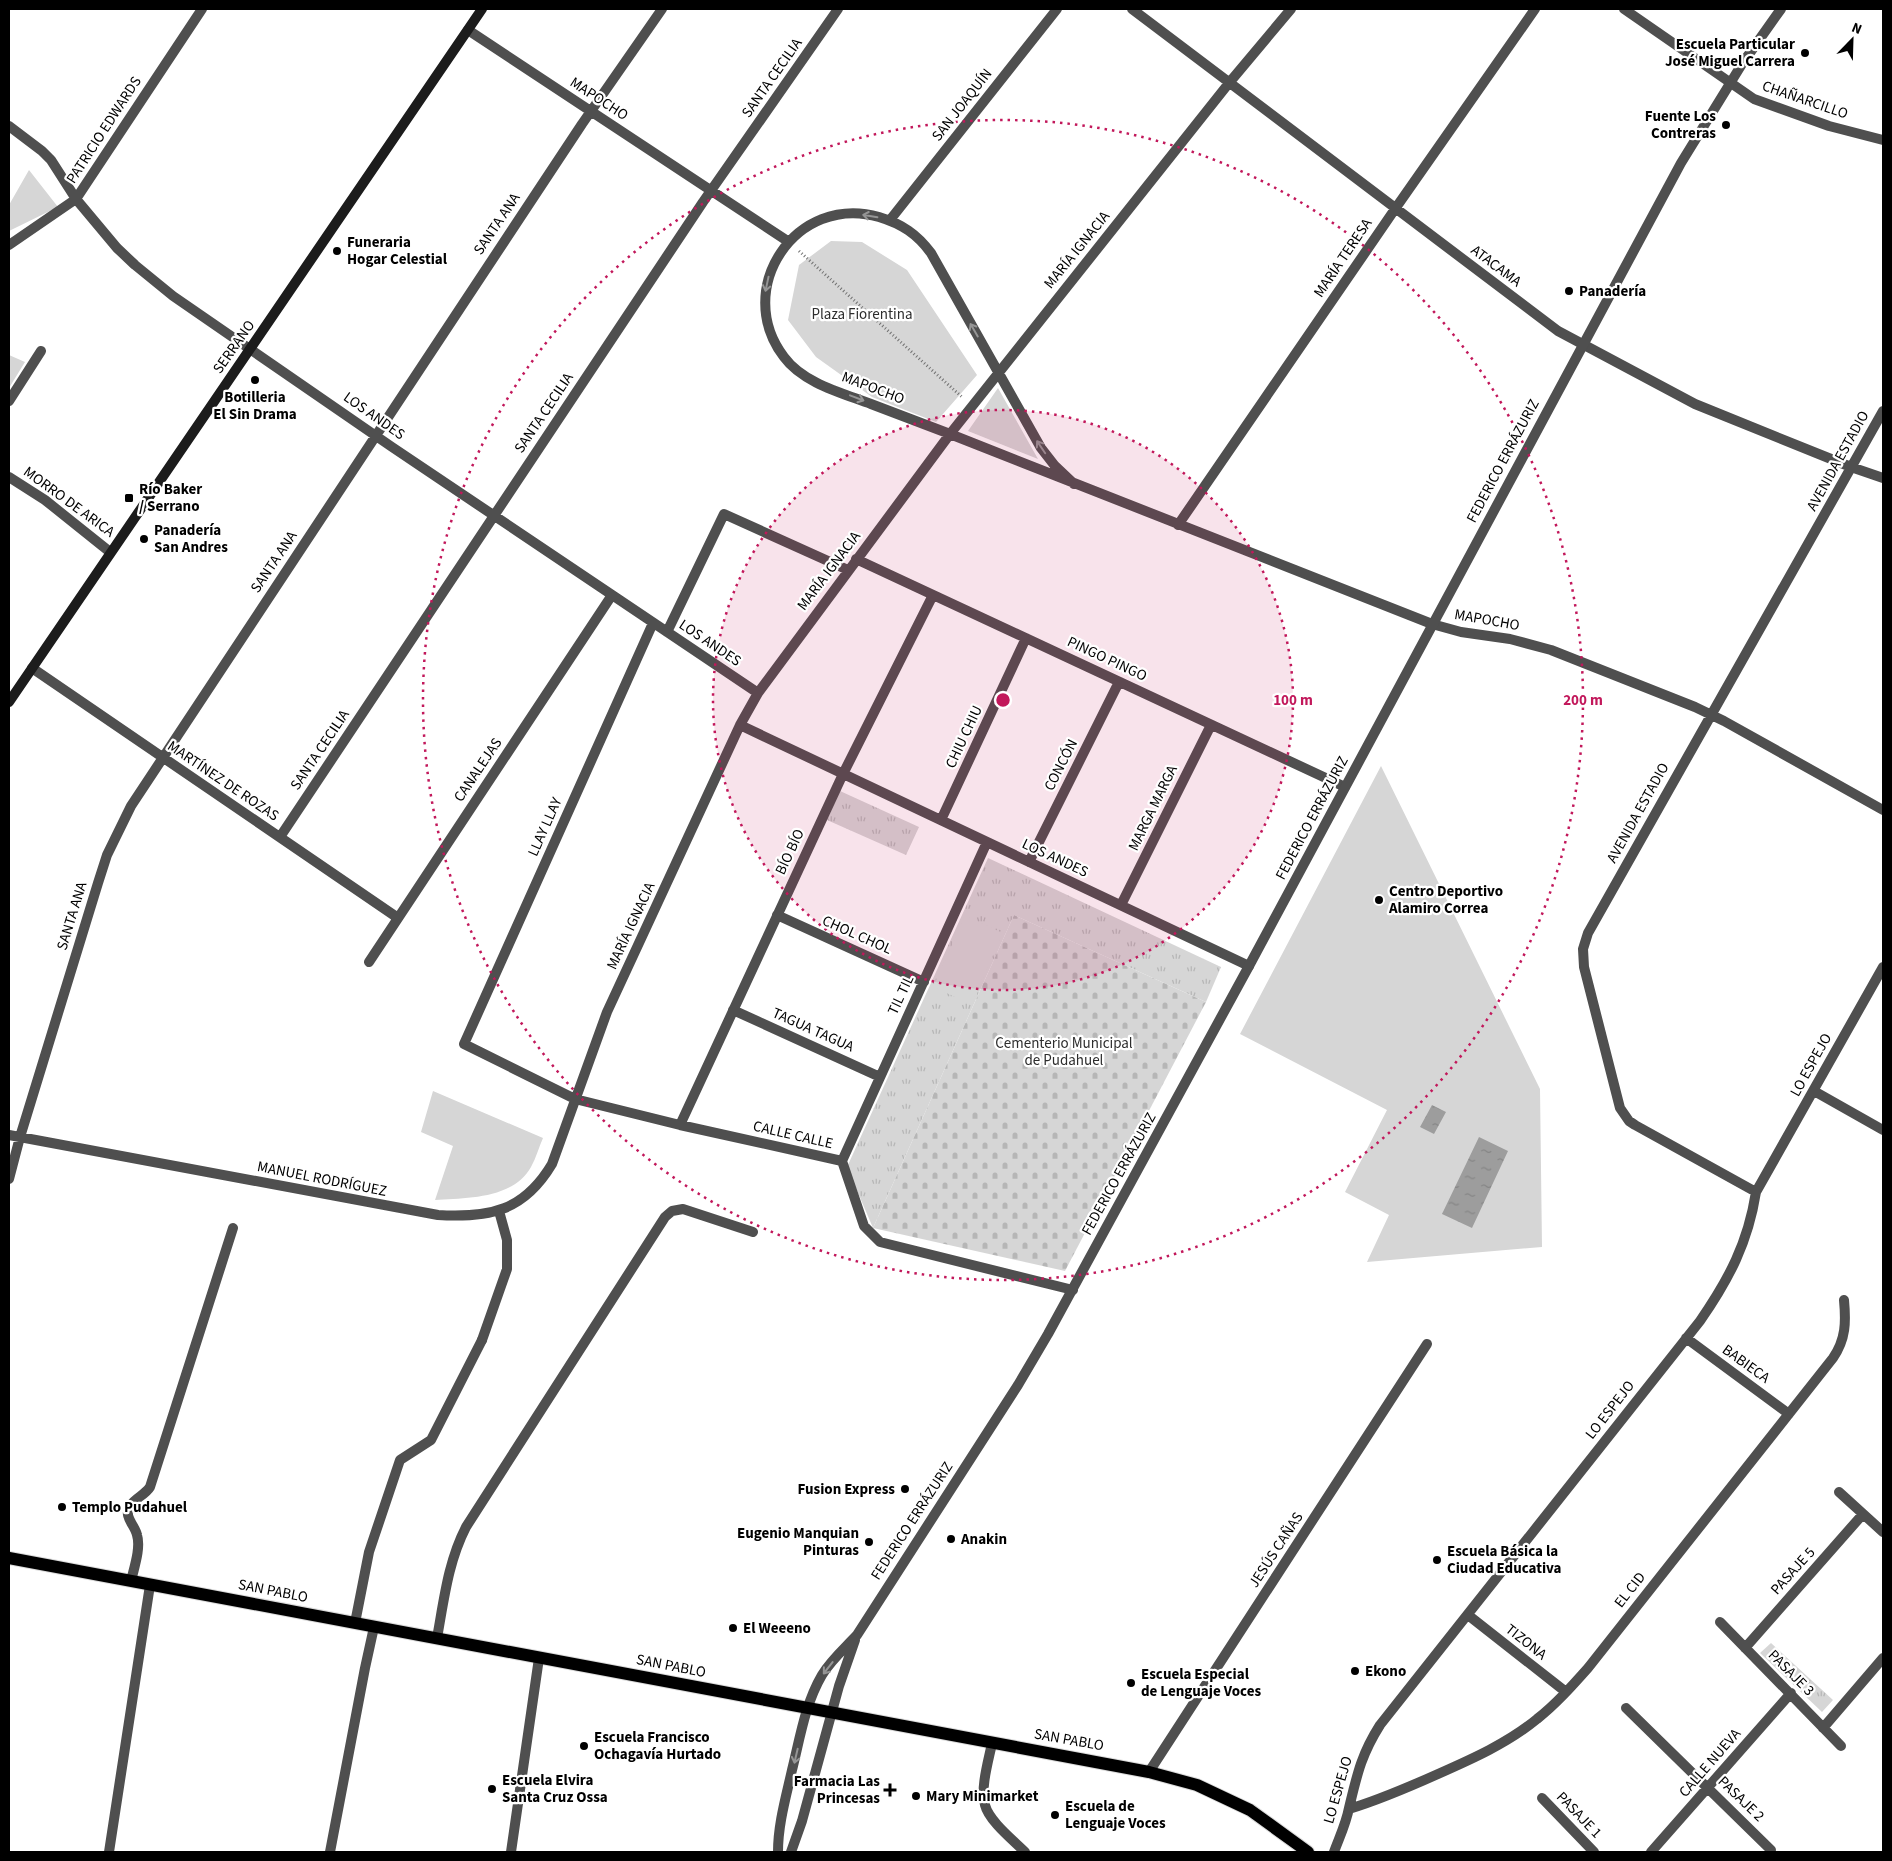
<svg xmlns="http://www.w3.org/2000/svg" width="1892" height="1861" font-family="'Source Sans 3',sans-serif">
<defs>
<pattern id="grass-tufts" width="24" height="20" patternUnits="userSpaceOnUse" patternTransform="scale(1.25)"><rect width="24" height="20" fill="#d6d6d6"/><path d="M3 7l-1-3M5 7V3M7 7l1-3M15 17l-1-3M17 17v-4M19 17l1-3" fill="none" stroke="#b6b6b6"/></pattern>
<pattern id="cemetery-stones" width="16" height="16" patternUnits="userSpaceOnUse" patternTransform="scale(1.25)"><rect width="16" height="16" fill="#d6d6d6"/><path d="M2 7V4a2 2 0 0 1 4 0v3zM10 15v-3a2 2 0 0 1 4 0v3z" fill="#b6b6b6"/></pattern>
<pattern id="water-ripples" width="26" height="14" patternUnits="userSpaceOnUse" patternTransform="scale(1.25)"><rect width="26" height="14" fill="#9d9d9d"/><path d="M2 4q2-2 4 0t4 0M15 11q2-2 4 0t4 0" fill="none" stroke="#858585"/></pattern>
</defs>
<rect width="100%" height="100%" fill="#fff"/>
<path fill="url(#grass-tufts)" d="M840,791L919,827L906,855L827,820Z
M988,858L1221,967L1206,1002L1014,915L873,1228L847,1167Z
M1771,1643L1833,1700L1822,1712L1760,1653Z"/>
<path fill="url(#cemetery-stones)" d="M1014,915L1206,1002L1065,1271L873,1228Z"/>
<path fill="#d6d6d6" d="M29,170L58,207L9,231V205Z
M831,241L862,242L907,270L977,375L936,422L872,397L816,357L788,320L799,265Z
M9,355L25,362L9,388Z
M998,388L1038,459L968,431Z
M1381,766L1540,1089L1542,1247L1367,1262L1389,1215L1345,1192L1387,1110L1240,1034Z
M965,916L1003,933L971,1004L933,987Z
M433,1091L543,1138C539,1147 536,1158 531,1167C513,1199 467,1198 435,1200L453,1146L421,1132Z"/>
<path fill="url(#water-ripples)" d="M1432,1105L1446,1112L1434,1134L1420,1127Z
M1479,1137L1508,1151L1472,1228L1442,1214Z"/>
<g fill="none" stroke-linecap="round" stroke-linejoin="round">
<g stroke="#dbdbdb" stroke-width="14">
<path id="primary" d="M9,1558L1149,1772L1197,1785L1250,1810L1308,1852"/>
</g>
<path stroke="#717171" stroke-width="3" stroke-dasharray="1 2.5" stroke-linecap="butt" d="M799,251L962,397"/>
<path stroke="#4f4f4f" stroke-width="10" d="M131,1581C134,1568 141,1548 137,1535C135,1525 123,1517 130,1506C135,1498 145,1495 150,1487L233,1228
M355,1623L369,1552L400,1460L431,1440L482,1340
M437,1638C444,1600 448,1562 466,1527L665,1217L672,1211L683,1209L753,1232
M109,1852L150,1585
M330,1852L365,1668L374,1627
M511,1852L539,1658"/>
<path stroke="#4f4f4f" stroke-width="10" d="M1132,9L1558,331L1695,404L1851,467L1883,478
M1624,9L1754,99L1829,126L1883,140
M468,30L789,242
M9,126L42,151L51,160L76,199L117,248L135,265L173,296L392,447L758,693
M890,220L1057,9
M9,245L76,199L202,9
M9,401L41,351
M9,477L45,500L110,552
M1074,484L1055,466L1041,448L931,253C917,234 902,224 879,217C796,193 732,289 784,357C803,383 842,393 871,404C897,414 924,424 950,434C1111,497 1272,560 1432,624L1461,632L1510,639L1551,650L1695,707L1724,721L1883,810
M1178,525L1395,209L1535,9
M856,559L1345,787
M653,623L464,1044L575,1099L680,1125L842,1161
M667,632L724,514L848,570
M32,668L398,918
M740,725L1249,966
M941,820L1026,638
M280,837L703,202L838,9
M1029,862L1119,682
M1121,905L1211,725
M777,915L924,982
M369,962L612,595
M733,1010L880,1077
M1814,1091L1883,1130
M680,1125L843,774L933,595
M9,1135L438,1215C490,1218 524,1211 552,1164L607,1012L740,725L758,693L950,434L1229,83L1291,9
M842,1161L987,842
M842,1161L864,1226L880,1242L1073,1290
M9,1179L20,1137L98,883L107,855L131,806L582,124L662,9
M1756,1192L1635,1125L1629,1121L1620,1108L1584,967L1583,949L1588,933L1883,411
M1686,1338L1789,1414
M482,1340L507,1269V1240L499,1211
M1839,1492L1883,1532
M1468,1615L1566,1692
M1720,1622L1841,1746
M1745,1648L1863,1514
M1626,1708L1771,1850
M1823,1728L1883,1658
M992,1743C989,1759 980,1788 985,1805C989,1821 1013,1840 1025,1852
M1149,1772L1427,1344
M1542,1798L1594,1852
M1349,1809C1379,1800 1409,1787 1438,1774C1472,1759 1508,1743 1537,1719C1556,1704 1572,1686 1588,1668L1833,1358C1846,1339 1846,1322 1844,1300
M1334,1852C1339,1838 1346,1824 1349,1808C1357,1775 1361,1755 1380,1725L1700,1321C1729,1279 1748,1243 1756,1192L1883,967
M1651,1852L1791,1693"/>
<path stroke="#4f4f4f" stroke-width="10" d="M778,1852C778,1824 786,1797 792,1770C800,1738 805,1704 822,1675C831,1660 845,1648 857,1635L1018,1385L1048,1334L1249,966L1681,163L1742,64L1781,9
M791,1852L802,1821L839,1686L855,1640"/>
<path stroke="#1c1c1c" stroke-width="10" d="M9,702C166,471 325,240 482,9"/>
<use href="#primary" stroke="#000" stroke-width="12"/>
</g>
<defs><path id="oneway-shaft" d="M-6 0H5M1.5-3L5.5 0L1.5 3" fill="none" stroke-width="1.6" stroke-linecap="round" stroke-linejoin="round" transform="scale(1.25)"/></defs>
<g stroke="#959595">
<use href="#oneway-shaft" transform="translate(870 216) rotate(-171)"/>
<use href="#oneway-shaft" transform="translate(767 284) rotate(102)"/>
<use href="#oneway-shaft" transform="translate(974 330) rotate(-120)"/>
<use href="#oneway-shaft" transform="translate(857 398) rotate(21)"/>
<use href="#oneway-shaft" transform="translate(1041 447) rotate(-124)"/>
<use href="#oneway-shaft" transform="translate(828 1668) rotate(128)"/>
<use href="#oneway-shaft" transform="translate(796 1756) rotate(103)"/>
</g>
<circle cx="1003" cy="700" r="290" fill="#c2185b" fill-opacity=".12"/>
<g fill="none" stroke="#c2185b" stroke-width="2.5" stroke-dasharray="2.5 5">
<circle cx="1003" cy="700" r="290"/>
<circle cx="1003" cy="700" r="580"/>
</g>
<g fill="#000" stroke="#fff" stroke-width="2">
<circle cx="1805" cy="53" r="5"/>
<circle cx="1726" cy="125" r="5"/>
<circle cx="337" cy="251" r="5"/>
<circle cx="1569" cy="291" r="5"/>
<circle cx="255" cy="380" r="5"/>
<rect x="124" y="493" width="10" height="10" rx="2.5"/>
<circle cx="144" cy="539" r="5"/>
<circle cx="1379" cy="900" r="5"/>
<circle cx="905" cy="1489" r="5"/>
<circle cx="62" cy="1507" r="5"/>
<circle cx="951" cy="1539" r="5"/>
<circle cx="869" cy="1542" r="5"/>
<circle cx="1437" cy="1560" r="5"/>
<circle cx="733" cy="1628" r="5"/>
<circle cx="1355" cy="1671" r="5"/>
<circle cx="1131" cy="1683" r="5"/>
<circle cx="584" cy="1746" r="5"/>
<circle cx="492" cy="1789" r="5"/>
<path d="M887.5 1782.5h5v5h5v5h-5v5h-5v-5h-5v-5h5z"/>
<circle cx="916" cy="1796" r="5"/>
<circle cx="1055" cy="1815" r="5"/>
</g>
<g text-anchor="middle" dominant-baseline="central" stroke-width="4.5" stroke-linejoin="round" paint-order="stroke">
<g font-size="15" font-weight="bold" fill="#000" stroke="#fff" text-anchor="start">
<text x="1795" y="44" text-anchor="end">Escuela Particular<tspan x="1795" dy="17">José Miguel Carrera</tspan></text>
<text x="1716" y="116" text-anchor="end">Fuente Los<tspan x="1716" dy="17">Contreras</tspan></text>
<text x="347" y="242">Funeraria<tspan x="347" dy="17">Hogar Celestial</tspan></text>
<text x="1579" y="291">Panadería</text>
<text x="255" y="397" text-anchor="middle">Botilleria<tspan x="255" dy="17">El Sin Drama</tspan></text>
<text x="139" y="489">Río Baker<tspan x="139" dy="17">/ Serrano</tspan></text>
<text x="154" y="530">Panadería<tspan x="154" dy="17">San Andres</tspan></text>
<text x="1389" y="891">Centro Deportivo<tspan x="1389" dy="17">Alamiro Correa</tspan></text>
<text x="895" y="1489" text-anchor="end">Fusion Express</text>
<text x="72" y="1507">Templo Pudahuel</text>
<text x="859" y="1533" text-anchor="end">Eugenio Manquian<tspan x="859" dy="17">Pinturas</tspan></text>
<text x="961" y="1539">Anakin</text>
<text x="1447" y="1551">Escuela Básica la<tspan x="1447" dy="17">Ciudad Educativa</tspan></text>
<text x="743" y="1628">El Weeeno</text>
<text x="1365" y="1671">Ekono</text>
<text x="1141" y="1674">Escuela Especial<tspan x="1141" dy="17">de Lenguaje Voces</tspan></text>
<text x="594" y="1737">Escuela Francisco<tspan x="594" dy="17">Ochagavía Hurtado</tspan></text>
<text x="502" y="1780">Escuela Elvira<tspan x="502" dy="17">Santa Cruz Ossa</tspan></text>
<text x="880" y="1781" text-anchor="end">Farmacia Las<tspan x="880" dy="17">Princesas</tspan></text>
<text x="926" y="1796">Mary Minimarket</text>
<text x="1065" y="1806">Escuela de<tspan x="1065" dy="17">Lenguaje Voces</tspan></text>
</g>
<g font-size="15" fill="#000" stroke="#fff">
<text transform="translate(772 78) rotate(-55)">SANTA CECILIA</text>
<text transform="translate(599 99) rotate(33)">MAPOCHO</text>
<text transform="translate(1805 100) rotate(19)">CHAÑARCILLO</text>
<text transform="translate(962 105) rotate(-52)">SAN JOAQUÍN</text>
<text transform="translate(104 130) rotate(-57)">PATRICIO EDWARDS</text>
<text transform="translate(497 224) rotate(-56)">SANTA ANA</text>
<text transform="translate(1077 250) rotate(-51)">MARÍA IGNACIA</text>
<text transform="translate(1343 258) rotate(-56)">MARÍA TERESA</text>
<text transform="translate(1496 266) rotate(37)">ATACAMA</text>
<text transform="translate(234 347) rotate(-55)">SERRANO</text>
<text transform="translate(873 388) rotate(21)">MAPOCHO</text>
<text transform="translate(544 413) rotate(-56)">SANTA CECILIA</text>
<text transform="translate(374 416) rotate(35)">LOS ANDES</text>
<text transform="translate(1503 461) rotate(-62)">FEDERICO ERRÁZURIZ</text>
<text transform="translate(1838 461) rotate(-61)">AVENIDA ESTADIO</text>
<text transform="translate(69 502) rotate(36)">MORRO DE ARICA</text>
<text transform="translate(274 562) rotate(-56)">SANTA ANA</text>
<text transform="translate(829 571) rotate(-53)">MARÍA IGNACIA</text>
<text transform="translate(1487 620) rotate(10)">MAPOCHO</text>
<text transform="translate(710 643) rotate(34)">LOS ANDES</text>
<text transform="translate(1107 659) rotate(25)">PINGO PINGO</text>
<text transform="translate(964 737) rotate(-65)">CHIU CHIU</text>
<text transform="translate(320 750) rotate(-56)">SANTA CECILIA</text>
<text transform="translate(1061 765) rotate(-63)">CONCÓN</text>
<text transform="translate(478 770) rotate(-56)">CANALEJAS</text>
<text transform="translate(223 781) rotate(34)">MARTÍNEZ DE ROZAS</text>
<text transform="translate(1153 808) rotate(-64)">MARGA MARGA</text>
<text transform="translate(1638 813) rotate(-61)">AVENIDA ESTADIO</text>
<text transform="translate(1312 818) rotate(-62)">FEDERICO ERRÁZURIZ</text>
<text transform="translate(545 827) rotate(-66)">LLAY LLAY</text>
<text transform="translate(790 852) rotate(-65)">BÍO BÍO</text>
<text transform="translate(1055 858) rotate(25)">LOS ANDES</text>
<text transform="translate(72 916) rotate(-73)">SANTA ANA</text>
<text transform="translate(631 926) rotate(-65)">MARÍA IGNACIA</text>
<text transform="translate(857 935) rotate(24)">CHOL CHOL</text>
<text transform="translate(901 995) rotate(-65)">TIL TIL</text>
<text transform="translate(813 1030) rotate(24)">TAGUA TAGUA</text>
<text transform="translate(1811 1065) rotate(-61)">LO ESPEJO</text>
<text transform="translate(793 1135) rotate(13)">CALLE CALLE</text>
<text transform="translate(1119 1174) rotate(-61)">FEDERICO ERRÁZURIZ</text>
<text transform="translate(322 1179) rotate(11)">MANUEL RODRÍGUEZ</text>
<text transform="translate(1746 1364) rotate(36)">BABIECA</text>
<text transform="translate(1610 1410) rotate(-52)">LO ESPEJO</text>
<text transform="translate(912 1521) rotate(-57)">FEDERICO ERRÁZURIZ</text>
<text transform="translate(1276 1550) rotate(-57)">JESÚS CAÑAS</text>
<text transform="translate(1793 1571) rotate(-48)">PASAJE 5</text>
<text transform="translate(1630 1590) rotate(-52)">EL CID</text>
<text transform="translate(273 1591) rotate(11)">SAN PABLO</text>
<text transform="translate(1526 1642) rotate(38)">TIZONA</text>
<text transform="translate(671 1666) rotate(11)">SAN PABLO</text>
<text transform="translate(1791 1673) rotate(45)">PASAJE 3</text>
<text transform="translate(1069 1740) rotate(10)">SAN PABLO</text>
<text transform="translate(1710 1763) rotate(-49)">CALLE NUEVA</text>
<text transform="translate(1338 1790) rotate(-74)">LO ESPEJO</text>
<text transform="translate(1741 1799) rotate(44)">PASAJE 2</text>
<text transform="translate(1579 1815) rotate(46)">PASAJE 1</text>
</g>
<g font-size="15" fill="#2d2d2d" stroke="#fff">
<text x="862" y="314">Plaza Fiorentina</text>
<text x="1064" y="1043">Cementerio Municipal<tspan x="1064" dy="17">de Pudahuel</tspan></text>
</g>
</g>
<circle cx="1003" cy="700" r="8" fill="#c2185b" stroke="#fff" stroke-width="2.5"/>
<g font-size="15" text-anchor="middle" font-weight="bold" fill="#c2185b" stroke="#fff" stroke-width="4.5" stroke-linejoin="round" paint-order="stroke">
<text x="1293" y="705">100 m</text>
<text x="1583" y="705">200 m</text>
</g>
<rect width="1892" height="1861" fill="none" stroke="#000000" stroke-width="20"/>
<g transform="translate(1852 40) rotate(23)" stroke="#ffffff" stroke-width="4" paint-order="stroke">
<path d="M0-4L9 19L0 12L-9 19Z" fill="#000000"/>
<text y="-8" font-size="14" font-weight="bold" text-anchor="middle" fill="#000000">N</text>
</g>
</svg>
